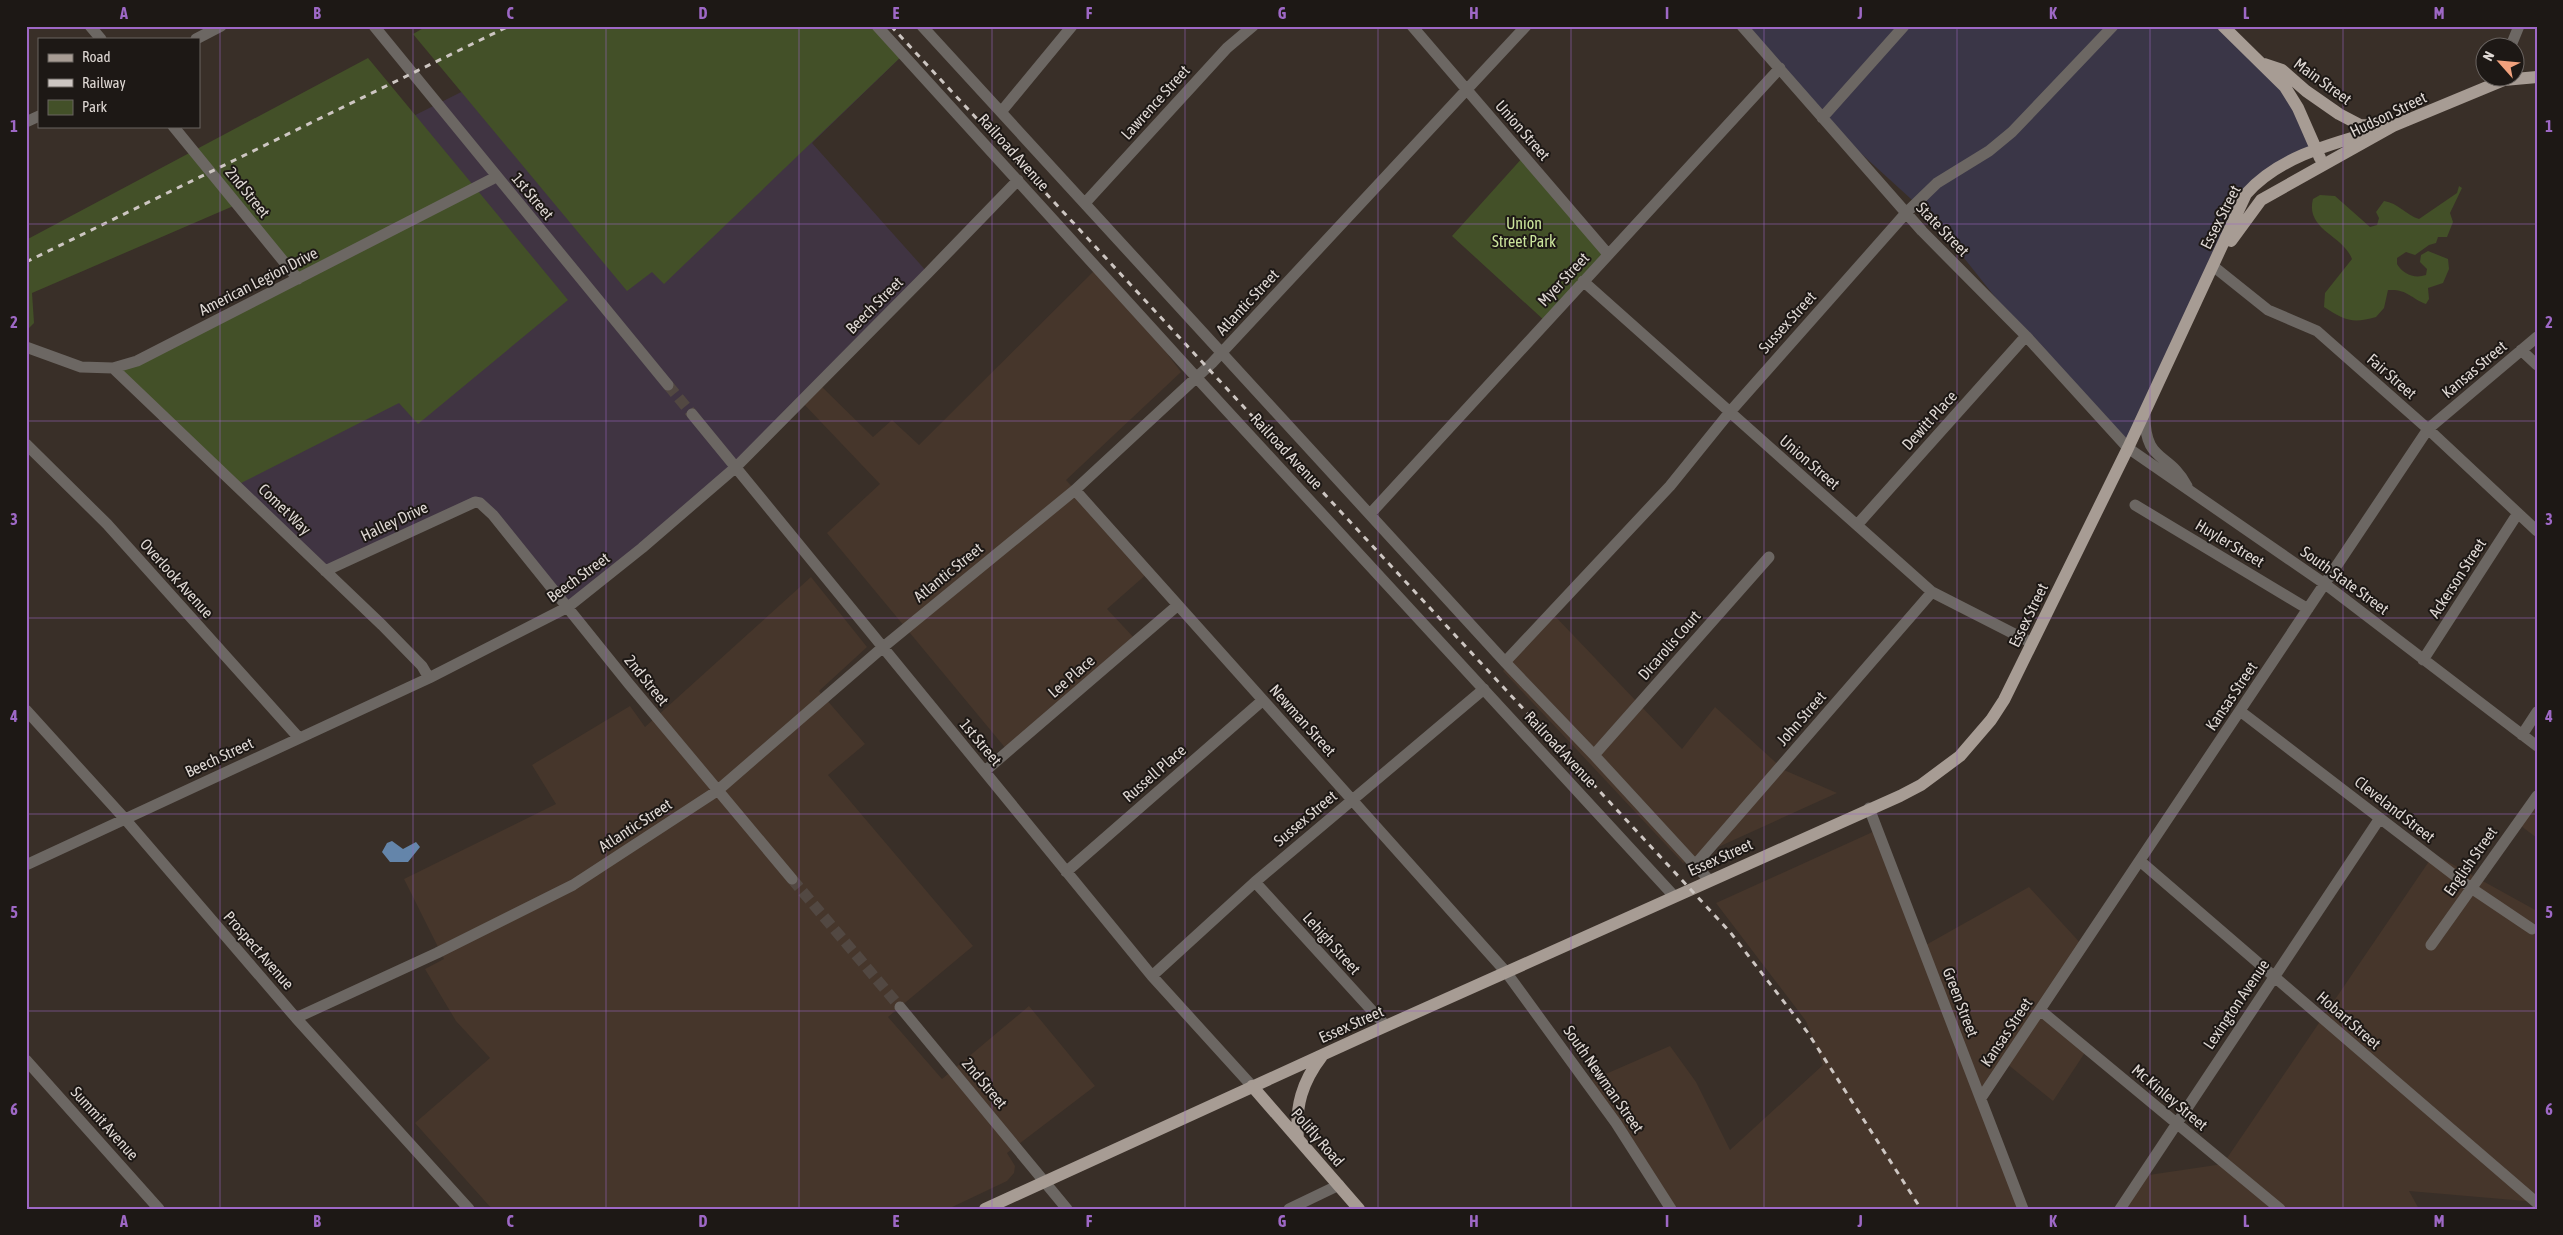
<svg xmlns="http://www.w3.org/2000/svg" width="2563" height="1235" font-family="'Asap Condensed',sans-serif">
<rect width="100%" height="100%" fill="#392f28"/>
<path fill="#3a3647" d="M1742,26H2223L2282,80L2317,149L2259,180L2128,448L2026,336L1933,219L1822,118Z"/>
<path fill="#46362b" d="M1100,265L1181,372L1066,480L1149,572L1107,609L1136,640L1007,750L827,533L880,484L801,401L819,384L873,437L892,420L919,445Z
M811,577L867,647L819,691L865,744L828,775L973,946L888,1017L942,1079L1029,1006L1095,1086L1007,1153L1015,1166L1014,1173L1007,1181L948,1209H492L415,1123L490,1058L456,1021L425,969L444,959L404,879L556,804L532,765L630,706L645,727Z
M1552,613L1682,749L1715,707L1784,770L1837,793L1683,863L1503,671Z
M2537,795V838L2517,823Z
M1877,830L1924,946L2029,887L2083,946L2043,1008L2088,1048L2053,1101L2006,1063L1983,1101L2024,1209H1674L1585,1083L1670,1046L1696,1082L1730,1150L1823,1065L1806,1021L1716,903Z
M2434,854L2537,911V1202L2409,1191L2419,1209H2119L2142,1176L2223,1164Z"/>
<path fill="#403442" d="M593,26L906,52L812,143L928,273L736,467L568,607L479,500L325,571L122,366L298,279L238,204Z"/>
<path fill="#435028" d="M427,26H883L906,52L664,284L652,272L627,291L413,34Z
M368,58L568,300L418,424L399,403L239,484L117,368L297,274L238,204L32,293L34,323L26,331V240Z
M1524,156L1608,254L1546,322L1452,236Z
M2459,186L2462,188L2450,213L2453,222L2447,237H2438L2436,243L2429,245L2415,255L2406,252L2397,258V264C2403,274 2414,279 2426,275L2427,269L2420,262L2421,255L2428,251L2448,259L2449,269L2443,283L2428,288L2429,299L2426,304C2410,298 2408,289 2388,290L2384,308L2376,317C2352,324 2344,320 2324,307L2325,293L2352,259C2343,235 2305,230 2313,199L2320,195L2335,196L2370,227L2377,225L2379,218L2376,212L2384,201C2398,203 2406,215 2419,219L2457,193Z"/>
<path fill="#6485aa" d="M392,841L403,849L416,842L420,847L408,862H390L382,852L387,843Z"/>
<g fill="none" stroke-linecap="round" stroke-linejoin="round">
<path stroke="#524842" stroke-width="11" stroke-dasharray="11 5.5" stroke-linecap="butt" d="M668,385L692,414
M792,879L900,1007"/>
<path stroke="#6c6763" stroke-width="11" d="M90,26L101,39
M374,26L668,385
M877,26L1196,377L1674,896
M922,26L1505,662L1594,755L1709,880
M1412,26L1608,254
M1742,26L1922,231L2026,336L2128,448L2325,584L2537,746
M196,39L221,26
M2510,48L2519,26
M1001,112L1072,26
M1822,118L1904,26
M26,122L39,116
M173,126L298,279
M1085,203L1227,48L1253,26
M2213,266L2268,310L2317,331L2428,429L2537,531
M1583,281L1932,592L2032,643
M26,347L81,367L113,368L137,361L496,177
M2521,350L2537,365
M113,368L382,625L422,666L429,678
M2145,413C2144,464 2169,451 2187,486
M692,414L1152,976L1252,1086
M26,444L107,524L299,738
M1075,490L1506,972L1616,1123L1671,1209
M2135,505L2308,609
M1371,513L1780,68
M1857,525L2026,336
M325,571L475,502L480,503L493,515L629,684L792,879
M2423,660L2518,513
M1505,662L1670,486L1729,413L1906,213L1937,183L1989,151L2012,132L2113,26
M26,710L125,819L296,1018L469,1209
M2240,711L2471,888L2532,929
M2522,735L2537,712
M1594,755L1769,557
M985,771L1178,605
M1869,808L2023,1209
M2140,861L2537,1203
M26,865L429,678L568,607L642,548L736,467L928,273L1018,180
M1695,865L1932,592
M1066,872L1263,700
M1255,882L1386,1026
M2431,945L2537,796
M1152,976L1255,882L1484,689
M900,1007L1067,1209
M2040,1010L2280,1209
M296,1018L437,953L573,885L717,791L882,648L1075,490L1212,363L1526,26
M26,1060L159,1209
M1981,1098L2428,429L2537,337
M1289,1209L1339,1185
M2120,1209L2380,818"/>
<path stroke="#a79c94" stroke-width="12" d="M2223,26L2285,87L2298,108L2320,158
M2264,64L2282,70L2306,91L2339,114L2360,125L2383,126
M2231,241L2261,200L2393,126L2504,80L2537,77
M1252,1086L1359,1209
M1298,1139C1295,1106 1302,1082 1322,1056
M985,1209L1368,1034L1900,796L1921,785L1960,756L1991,720L2004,700L2128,448L2246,194C2282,153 2343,141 2393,126"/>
<path stroke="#cdc6c2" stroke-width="3" stroke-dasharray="6 6" stroke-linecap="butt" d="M891,26L1730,932L1808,1033L1921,1209
M26,262L509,26"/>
</g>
<path fill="none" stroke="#9e68c6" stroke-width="1" stroke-opacity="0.55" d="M220,26V1209M413,26V1209M606,26V1209M799,26V1209M992,26V1209M1185,26V1209M1378,26V1209M1571,26V1209M1764,26V1209M1957,26V1209M2150,26V1209M2343,26V1209M26,224H2537M26,421H2537M26,618H2537M26,814H2537M26,1011H2537"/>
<g text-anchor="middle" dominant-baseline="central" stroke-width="4" stroke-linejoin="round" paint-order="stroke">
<g font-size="16" fill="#ded7d3" stroke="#1d1815">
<text transform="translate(2323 81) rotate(36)">Main Street</text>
<text transform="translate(1155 102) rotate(-48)">Lawrence Street</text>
<text transform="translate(2388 114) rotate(-26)">Hudson Street</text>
<text transform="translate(1523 130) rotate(49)">Union Street</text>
<text transform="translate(1014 152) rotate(48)">Railroad Avenue</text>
<text transform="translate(248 192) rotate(51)">2nd Street</text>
<text transform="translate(533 196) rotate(50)">1st Street</text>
<text transform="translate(2220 217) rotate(-63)">Essex Street</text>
<text transform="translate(1943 229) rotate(46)">State Street</text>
<text transform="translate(1563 279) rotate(-47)">Myer Street</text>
<text transform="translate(258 281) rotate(-27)">American Legion Drive</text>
<text transform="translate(1247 302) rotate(-47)">Atlantic Street</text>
<text transform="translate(874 305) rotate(-45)">Beech Street</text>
<text transform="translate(1787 322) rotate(-48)">Sussex Street</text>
<text transform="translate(2474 369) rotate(-40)">Kansas Street</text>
<text transform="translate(2392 376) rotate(41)">Fair Street</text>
<text transform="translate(1929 420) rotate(-48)">Dewitt Place</text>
<text transform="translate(1287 451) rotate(47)">Railroad Avenue</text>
<text transform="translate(1810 462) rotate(41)">Union Street</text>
<text transform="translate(285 509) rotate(44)">Comet Way</text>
<text transform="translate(394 521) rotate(-25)">Halley Drive</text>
<text transform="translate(2230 543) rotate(31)">Huyler Street</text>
<text transform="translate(948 572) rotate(-39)">Atlantic Street</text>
<text transform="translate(578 577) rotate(-36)">Beech Street</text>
<text transform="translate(177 578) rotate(48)">Overlook Avenue</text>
<text transform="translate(2457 578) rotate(-57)">Ackerson Street</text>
<text transform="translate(2345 580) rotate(36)">South State Street</text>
<text transform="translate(2028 615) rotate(-64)">Essex Street</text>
<text transform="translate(1669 645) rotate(-49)">Dicarolis Court</text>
<text transform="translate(1071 676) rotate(-41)">Lee Place</text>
<text transform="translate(647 680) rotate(51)">2nd Street</text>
<text transform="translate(2231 696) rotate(-56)">Kansas Street</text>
<text transform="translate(1801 718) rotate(-49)">John Street</text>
<text transform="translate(1303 720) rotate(48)">Newman Street</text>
<text transform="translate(981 742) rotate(50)">1st Street</text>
<text transform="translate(1561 749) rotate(47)">Railroad Avenue</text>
<text transform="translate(219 757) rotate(-25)">Beech Street</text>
<text transform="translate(1154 773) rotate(-41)">Russell Place</text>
<text transform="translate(2395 809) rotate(38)">Cleveland Street</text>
<text transform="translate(1305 818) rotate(-40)">Sussex Street</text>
<text transform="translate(635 825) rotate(-33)">Atlantic Street</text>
<text transform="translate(1720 857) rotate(-24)">Essex Street</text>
<text transform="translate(2470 861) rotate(-55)">English Street</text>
<text transform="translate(1332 943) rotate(48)">Lehigh Street</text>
<text transform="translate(259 950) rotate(49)">Prospect Avenue</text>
<text transform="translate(1961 1002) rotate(69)">Green Street</text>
<text transform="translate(2236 1004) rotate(-56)">Lexington Avenue</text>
<text transform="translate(2349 1020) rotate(41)">Hobart Street</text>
<text transform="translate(1351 1024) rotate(-24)">Essex Street</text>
<text transform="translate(2006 1032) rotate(-56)">Kansas Street</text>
<text transform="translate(1604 1079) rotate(55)">South Newman Street</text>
<text transform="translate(985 1083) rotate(50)">2nd Street</text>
<text transform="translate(2170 1097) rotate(40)">Mc Kinley Street</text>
<text transform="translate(105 1123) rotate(48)">Summit Avenue</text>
<text transform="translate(1318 1137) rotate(49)">Polifly Road</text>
</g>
<g font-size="16" fill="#cbe49c" stroke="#1d1815">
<text x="1524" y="223">Union<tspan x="1524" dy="18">Street Park</tspan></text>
</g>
</g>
<rect width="2563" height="1235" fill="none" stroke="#1d1815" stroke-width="55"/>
<rect x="38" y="38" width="162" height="90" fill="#1d1815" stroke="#6a6461"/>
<rect x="48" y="54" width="25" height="8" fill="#a79c94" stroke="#6a6461"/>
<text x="82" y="62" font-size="15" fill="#ded7d3">Road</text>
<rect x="48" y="79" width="25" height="8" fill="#cdc6c2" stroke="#6a6461"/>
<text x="82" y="88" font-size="15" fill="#ded7d3">Railway</text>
<rect x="48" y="100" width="25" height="15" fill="#435028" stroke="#6a6461"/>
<text x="82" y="112" font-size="15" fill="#ded7d3">Park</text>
<g transform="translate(2500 62) rotate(297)"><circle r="24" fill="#1d1815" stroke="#6a6461"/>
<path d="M0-4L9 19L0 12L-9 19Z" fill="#f1a17d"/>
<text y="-8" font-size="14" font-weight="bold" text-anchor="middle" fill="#ded7d3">N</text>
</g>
<rect x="28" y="28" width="2508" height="1180" fill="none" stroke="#9e68c6" stroke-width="2"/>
<g font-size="16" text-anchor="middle" font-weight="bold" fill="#9e68c6">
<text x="124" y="19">A</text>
<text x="317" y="19">B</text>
<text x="510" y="19">C</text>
<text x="703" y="19">D</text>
<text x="896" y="19">E</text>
<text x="1089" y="19">F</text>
<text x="1282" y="19">G</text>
<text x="1474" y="19">H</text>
<text x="1667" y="19">I</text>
<text x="1860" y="19">J</text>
<text x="2053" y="19">K</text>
<text x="2246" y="19">L</text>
<text x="2439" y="19">M</text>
<text x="14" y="132">1</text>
<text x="2549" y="132">1</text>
<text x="14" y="328">2</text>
<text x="2549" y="328">2</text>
<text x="14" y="525">3</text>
<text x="2549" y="525">3</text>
<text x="14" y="722">4</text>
<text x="2549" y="722">4</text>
<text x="14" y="918">5</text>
<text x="2549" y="918">5</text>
<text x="14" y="1115">6</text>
<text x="2549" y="1115">6</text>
<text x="124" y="1227">A</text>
<text x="317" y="1227">B</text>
<text x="510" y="1227">C</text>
<text x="703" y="1227">D</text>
<text x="896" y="1227">E</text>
<text x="1089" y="1227">F</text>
<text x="1282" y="1227">G</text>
<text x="1474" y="1227">H</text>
<text x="1667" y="1227">I</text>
<text x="1860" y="1227">J</text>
<text x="2053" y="1227">K</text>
<text x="2246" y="1227">L</text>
<text x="2439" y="1227">M</text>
</g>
</svg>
